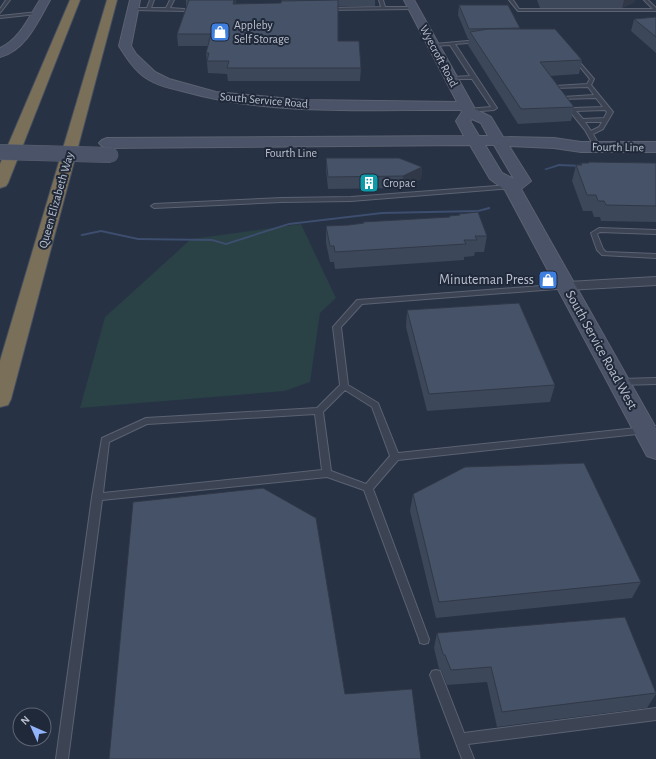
<svg xmlns="http://www.w3.org/2000/svg" width="656" height="759" font-family="'Alegreya Sans',sans-serif">
<rect width="100%" height="100%" fill="#273245"/>
<path fill="#2a4146" d="M301,224L336,298L320,313L310,382L285,391L80,408L105,317L191,239Z"/>
<g fill="none" stroke-linecap="round" stroke-linejoin="round">
<path fill="#3d4e6e" fill-rule="evenodd" d="M559,164L583,165L585,166L583,167L559,166L546,170L544,169Z
M489,207H490V209L478,212L382,214L289,225L226,245L212,241L138,240L101,232L82,236L80,235L82,234L101,230L138,238L212,239L226,243L289,223L382,212L478,210Z"/>
<g stroke="#5b6271" stroke-width="2">
<path id="lane" d="M6,0H10L0,13V9Z
M150,0H154L151,8H166L170,0H174L170,8L184,9L186,10L184,11L133,10L131,9L133,8H147Z
M379,0H383L385,7H414L416,8L414,9L327,10L325,9L327,8L381,7Z
M509,0H513L519,9H653L644,0H648L656,8V11H518Z
M38,12L37,14L0,18V16Z
M479,40H481V42L455,44L497,108L494,110L468,112L466,111V109L491,107L472,79H452L450,78L452,77L470,76L450,45L434,46L432,45L434,44Z
M575,57L594,79L591,85L613,112L603,129L593,134L600,147L599,148H595L585,130L564,104L569,103L573,108L603,107L596,98L563,99L561,98L563,97L594,95L588,87L555,88L553,87L555,86L587,84L590,79L573,58ZM605,110L607,112L604,118L583,119L576,111ZM585,122H602L599,127L591,131Z
M511,185L513,186V188L351,201L282,202L154,208L151,206L154,204L282,198L351,197Z
M599,228L656,230V234L600,232L597,234L603,249L606,252L656,254V258L602,255L597,250L591,233Z
M567,284H569L570,286L569,288L362,304L341,327L348,385L378,403L398,453L656,426V432L398,460L373,489L429,639L428,643L424,644L420,643L419,639L364,490L327,477L102,500L68,759H56L92,497L102,438L146,418L317,408L340,385L333,327L357,300ZM345,390L372,407L390,456L366,484L331,471L323,412ZM315,414L322,470L103,493L109,442L147,424Z
M656,378V384L620,385L616,382L620,379Z
M436,670L440,671L464,733L656,708V720L468,744L474,759H462L430,675L432,671Z"/>
</g>
<g stroke="#5b6271" stroke-width="2">
<path id="street" d="M656,277V285L567,290L562,289L560,286L562,283L567,282Z"/>
</g>
<g stroke="#5b6271" stroke-width="2">
<path id="secondary" d="M40,0H50C38,21 26,50 0,57V48C19,40 29,17 40,0Z
M130,0H140L131,46L136,54L155,72L169,79L216,92L303,100L457,102L404,0H414L475,109L491,117L503,137L554,138L581,142H656V152H581L554,148L509,146L531,181L521,189L656,428V459L647,456L505,190L490,179L470,145L107,148L102,146L99,143L102,140L107,138L464,136L456,121L462,112L461,110C373,109 270,116 186,92C173,89 158,86 146,78C135,71 126,57 119,46ZM472,119L481,123L488,136H479L470,121ZM485,145H494L514,179L502,173Z"/>
</g>
<g stroke="#464f5f" stroke-width="2">
<path id="highway" d="M70,0H80L8,183L6,186L0,188V164Z
M107,0H117L11,399L8,405L0,407V361Z"/>
</g>
<use href="#lane" fill="#3c4454" fill-rule="evenodd"/>
<use href="#street" fill="#3c4454" fill-rule="evenodd"/>
<use href="#secondary" fill="#4a5367" fill-rule="evenodd"/>
<use href="#highway" fill="#7a6f59" fill-rule="evenodd"/>
<g stroke="#5b6271" stroke-width="16" stroke-linecap="butt">
<path id="secondary-bridge" d="M0,152L111,155"/>
</g>
<use href="#secondary-bridge" stroke="#4a5367" stroke-width="15"/>
</g>
<path fill="#3c4759" d="M186,0H236V4L281,3L282,0H375V6H338V41L361,68L360,81H228L227,74L208,73L206,53L208,46H178L177,34L186,7Z
M537,0H635L634,2L622,8H540Z
M459,5L520,28V29L582,60L579,74L550,76L574,107L571,121L518,124L468,45L469,39H468L458,15Z
M656,17V53L631,31L634,19Z
M326,158L422,167L421,179L402,188L328,189L326,170Z
M588,162L656,163V222L601,221L600,217H594L592,211H583L572,181L576,165H580L581,163H588Z
M459,214L487,236L484,252H475L474,256L464,257V260L335,269L334,262H330L326,243V226L349,225L363,223V222L449,217V216L459,215Z
M407,310L555,385L550,402L427,411L406,327Z
M413,494L641,582L632,598L436,618L410,511Z
M437,633L656,692V694L647,708L497,727L487,682L447,685L441,670L439,669L434,648Z"/>
<path fill="#313948" d="M234,0H236L234,15L233,4Z
M624,0H635L634,2L622,8Z
M422,167L421,179L402,188L403,176Z"/>
<path fill="#465267" stroke="#313948" d="M189,0H234L233,4L281,3V1L338,0V41H359L361,68H227L229,61H207L209,53H206L211,34H177Z
M459,5H508L520,28L469,29Z
M656,17V37L634,19Z
M488,29H555L582,60L540,62L574,107L521,109L470,32Z
M326,158H399L422,167L403,176L328,177Z
M588,162L656,163V206L606,205L604,201H598L596,195H587L576,165H582L581,163H589Z
M478,212L487,236H475L477,240H464L466,244L335,252L334,246H330L326,226L349,225L364,223L363,222L450,217L449,216L460,215L459,214Z
M519,303L555,385L429,394L407,310Z
M584,463L641,582L439,602L413,494L465,467Z
M263,488L316,518L345,694L412,689L421,759H109L133,502Z
M625,617L656,693L502,712L491,667L451,670L445,655L443,654L437,633Z"/>
<defs>
<g id="shop-square" transform="scale(1)"><rect x="-9" y="-9" width="18" height="18" rx="4" fill="#3f7fe0" stroke="#20293a"/><path d="M-5-2.5h2.3a2.7 3.5 0 0 1 5.4 0H5L5.5 6h-11ZM-1.5-2.5h3a1.5 2.3 0 0 0-3 0Z" fill="#fff"/></g>
<g id="building-square" transform="scale(1)"><rect x="-9" y="-9" width="18" height="18" rx="4" fill="#0f9aa8" stroke="#20293a"/><path d="M-4-6H4V6H1V3H-1V6H-4ZM-2.5-4.3h1.7v1.8h-1.7ZM.8-4.3h1.7v1.8H.8ZM-2.5-1h1.7V.8h-1.7ZM.8-1h1.7V.8H.8Z" fill="#fff"/></g>
</defs>
<g fill-rule="evenodd">
<use href="#shop-square" x="220" y="32"/>
<use href="#building-square" x="369" y="183"/>
<use href="#shop-square" x="548" y="280"/>
</g>
<g text-anchor="middle" dominant-baseline="central" stroke-width="4" stroke-linejoin="round" paint-order="stroke">
<g font-size="12" fill="#bac0cd" stroke="#20293a" text-anchor="start">
<text x="234" y="25">Appleby<tspan x="234" dy="14">Self Storage</tspan></text>
<text x="383" y="183">Cropac</text>
</g>
<g font-size="12" fill="#bac0cd" stroke="#20293a">
<text transform="translate(439 56) rotate(62)">Wyecroft Road</text>
<text transform="translate(264 100) rotate(5)">South Service Road</text>
<text transform="translate(618 147) rotate(1)">Fourth Line</text>
<text x="291" y="153">Fourth Line</text>
<text transform="translate(56 200) rotate(-74)">Queen Elizabeth Way</text>
</g>
<g font-size="14" fill="#bac0cd" stroke="#20293a" text-anchor="end">
<text x="534" y="280">Minuteman Press</text>
</g>
<g font-size="14" fill="#bac0cd" stroke="#20293a">
<text transform="translate(601 350) rotate(61)">South Service Road West</text>
</g>
</g>
<g transform="translate(32 727) rotate(315)"><circle r="19" fill="#20293a" stroke="#5e6575"/>
<path d="M0-3L7 15L0 10L-7 15Z" fill="#92b4fa"/>
<text y="-6" font-size="11" font-weight="bold" text-anchor="middle" fill="#bac0cd">N</text>
</g>
</svg>
